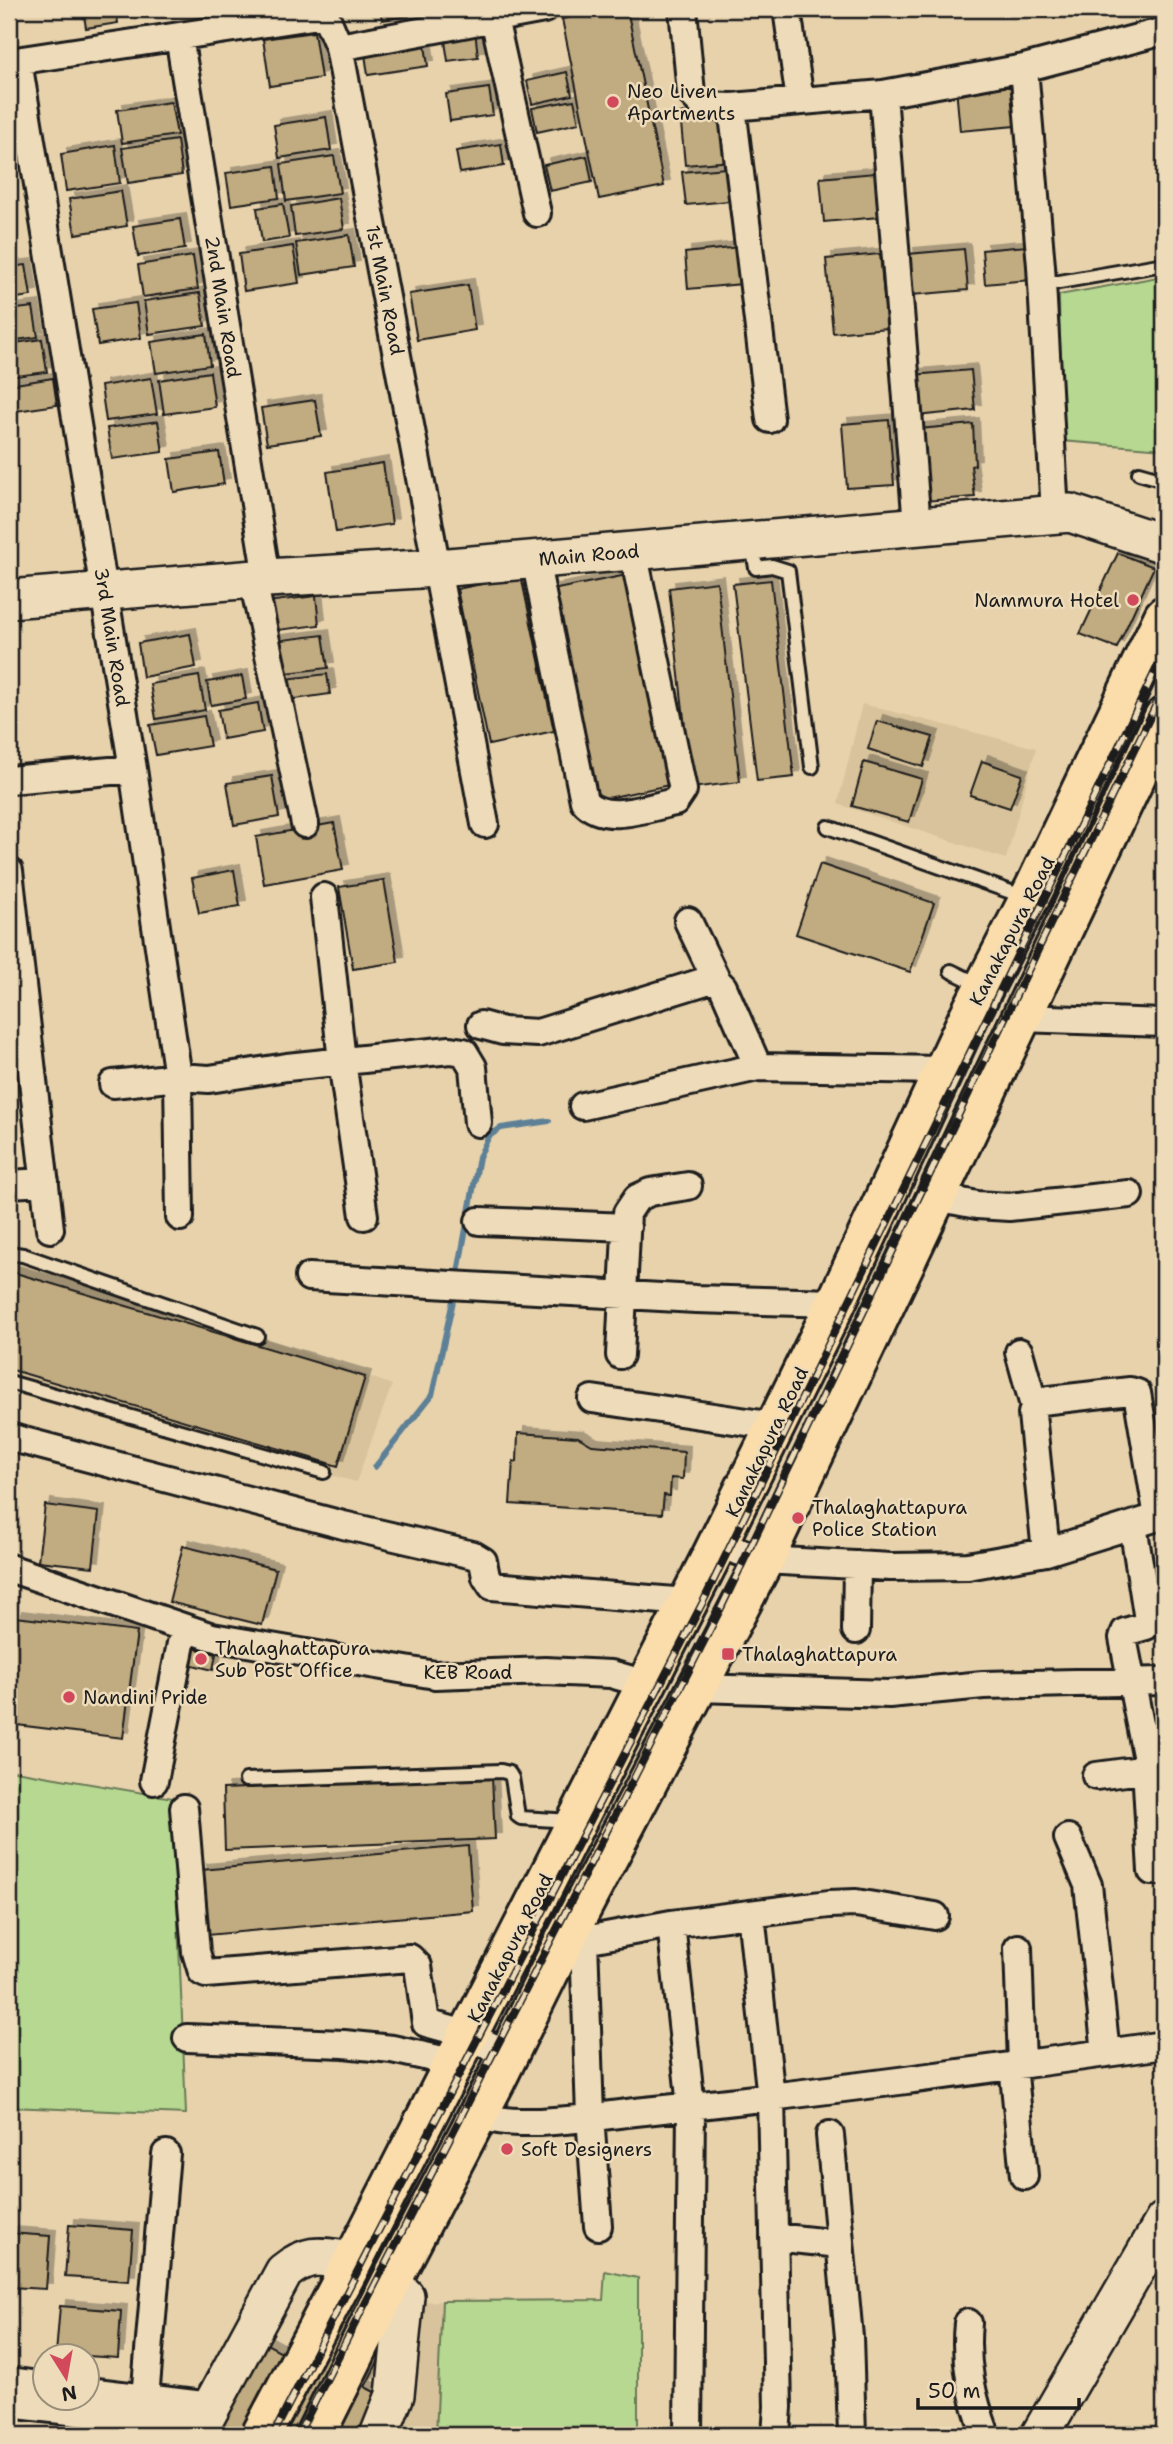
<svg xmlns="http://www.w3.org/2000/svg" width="1173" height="2444" font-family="'Shantell Sans',sans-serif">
<defs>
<filter id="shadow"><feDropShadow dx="6" dy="-6" stdDeviation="0" flood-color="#0004"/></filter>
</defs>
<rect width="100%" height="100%" fill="#e7d2ac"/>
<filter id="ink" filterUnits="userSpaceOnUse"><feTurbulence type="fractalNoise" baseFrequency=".0143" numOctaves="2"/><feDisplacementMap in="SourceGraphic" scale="14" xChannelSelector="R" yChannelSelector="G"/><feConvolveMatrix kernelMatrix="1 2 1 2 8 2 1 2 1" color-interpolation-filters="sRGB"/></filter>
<g filter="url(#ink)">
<path fill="#d8c39c" d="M862,704L1036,748L1006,859L838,804Z
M9,1244L34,1251L392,1385L356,1482L9,1387Z
M442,2301L436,2435H387L417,2302Z"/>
<path fill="#b6d891" stroke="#697a56" stroke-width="2" d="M1164,276V449L1061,441L1059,295Z
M9,1770L173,1798L186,2114L9,2107Z
M605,2271L638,2278V2435H436L442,2301L603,2300Z"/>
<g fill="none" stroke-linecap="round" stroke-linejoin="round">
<path stroke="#5d8096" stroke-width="6" d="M457,1278L479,1157L489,1136L501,1128L549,1121
M375,1467L432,1395L455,1292"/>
</g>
<path fill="#c1ab80" stroke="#1c1c1c" stroke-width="2" filter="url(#shadow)" d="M83,9H116L118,23L86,28Z
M380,9H408L409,16L382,20Z
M610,9H627L664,186L599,199L562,19Z
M475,30L478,57L448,61L444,35Z
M314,32L321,78L270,86L263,39Z
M425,45L428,66L368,75L365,54Z
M567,72L572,95L532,104L527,81Z
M1011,83L1015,126L960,131L956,88Z
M489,88L493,115L450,121L446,94Z
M574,100L579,123L537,132L532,108Z
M171,102L177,135L122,143L117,110Z
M727,109L732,161L685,165L680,113Z
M326,117L331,150L279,158L274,125Z
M177,140L182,175L128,183L122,148Z
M501,144L504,166L460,173L456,151Z
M115,145L120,183L66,191L61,154Z
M334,156L340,193L286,201L281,164Z
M587,156L592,182L550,191L544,165Z
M275,166L279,198L231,205L226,173Z
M726,168L729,201L686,205L682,172Z
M875,173L879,217L824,222L820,178Z
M121,191L127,226L75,234L69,199Z
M339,198L344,229L295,236L291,206Z
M283,204L289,238L262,242L257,208Z
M180,219L185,249L138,256L133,226Z
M349,235L354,267L301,275L296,243Z
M293,246L299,283L244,291L239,254Z
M1027,246L1030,280L985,284L982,250Z
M739,247L742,284L688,289L685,253Z
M964,249L968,290L912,295L908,254Z
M880,254L887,328L833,333L826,259Z
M193,256L198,289L143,297L138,265Z
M26,265L31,296L9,299V267Z
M468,285L475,330L417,340L409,294Z
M200,293L205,326L149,334L144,301Z
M136,303L141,338L98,345L92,309Z
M33,307L38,337L9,341V310Z
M206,334L210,365L156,373L151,342Z
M42,339L47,372L9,377V344Z
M971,370L975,410L917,416L913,375Z
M210,372L215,407L164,414L159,380Z
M53,378L57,405L9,412V385Z
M151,378L157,414L106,421L101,386Z
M315,400L321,436L267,444L261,408Z
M889,420L894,485L847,488L842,424Z
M158,421L163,452L112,459L107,428Z
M973,424L975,465L971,466L975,497L924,501L919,429Z
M219,452L224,484L174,492L169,459Z
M383,463L392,524L336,532L327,472Z
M1118,553L1154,567L1117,648L1080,634Z
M627,575L669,785L589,802L547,591Z
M521,576L554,731L489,745L457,589Z
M771,580L794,777L757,781L733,584Z
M717,582L740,782L692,788L669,588Z
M316,596L319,625L270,631L266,602Z
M190,634L196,667L143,677L138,643Z
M323,635L328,668L278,674L274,641Z
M327,674L330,694L288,700L285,679Z
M199,676L205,710L156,719L150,684Z
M242,676L246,699L211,705L207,682Z
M258,703L263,732L223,739L218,710Z
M204,716L210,746L156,755L150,725Z
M877,721L933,737L923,767L868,749Z
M982,761L1022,775L1010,808L970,795Z
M864,762L922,779L909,822L852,806Z
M272,776L279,817L234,825L227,783Z
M334,823L343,870L264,884L256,837Z
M820,864L934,903L910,972L796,934Z
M234,870L240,906L199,913L192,878Z
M384,880L398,962L353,969L339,887Z
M9,1271L365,1377L338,1466L9,1369Z
M518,1433L578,1437L592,1445L684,1452L683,1479L671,1478L670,1496L664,1495L662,1514L510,1504L513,1461L517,1462Z
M45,1505L99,1512L93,1567L38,1561Z
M183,1546L276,1569L262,1625L169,1602Z
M16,1617L137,1632L123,1738L9,1724V1671Z
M190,1647L216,1654L213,1670L185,1663Z
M492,1777L495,1839L225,1850L223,1789Z
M468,1846L473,1911L207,1935L201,1870Z
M69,2225L133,2230L129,2281L65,2277Z
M9,2233L50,2236L46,2289L9,2287Z
M319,2295L393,2332L365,2387L384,2397L365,2435H217L265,2343L287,2355Z
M60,2306L121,2311L118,2358L56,2354Z"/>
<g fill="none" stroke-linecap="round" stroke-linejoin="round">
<g stroke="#1c1c1c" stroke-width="18">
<path id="lane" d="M1042,285L1164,264
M1139,473L1164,480
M752,544L756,568L772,566L788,571L812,767
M828,827L1025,897
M951,971L980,985
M9,1253L23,1255L257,1336
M9,1382L324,1472
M246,1780L501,1771L509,1773L512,1778L518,1816L521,1818L572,1821"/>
</g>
<g stroke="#1c1c1c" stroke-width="32">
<path id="street" d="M492,9L537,213
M683,9L691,93L704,106L732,107L883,94L1024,68L1164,31
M787,9L800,101
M179,36L267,578
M339,47L544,9
M18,61L133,769L178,1077L180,1217
M9,62L325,14L339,47L485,824
M1024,68L1041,266L1055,514
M883,94L917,526
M732,107L770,419
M535,559L584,801C604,825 649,807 675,802L683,790L633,551
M253,580L305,824
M9,780L133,769
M9,871L50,1229
M324,897L342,1061L364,1216
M688,921L717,981
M1021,1018L1164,1023
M481,1025L503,1031L538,1033L706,981H717L723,987L758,1067
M113,1084L178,1077L209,1079L287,1067L450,1050L464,1052L473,1067L478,1123
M583,1106L758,1067L943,1070
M9,1184L45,1182
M936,1197L977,1205L1009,1207L1129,1194
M479,1221L627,1227
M309,1277L696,1299L836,1303
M1019,1352L1034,1406
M620,1355L627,1213L637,1198L650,1192L688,1186
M592,1399L774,1426
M9,1437L343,1525L473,1555L483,1561L486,1577L492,1586L687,1602
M717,1544L764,1560L891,1567L968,1566L1046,1552L1164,1515
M1046,1552L1032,1414L1034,1406L1041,1401L1130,1391L1137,1393L1158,1517
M9,1568L212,1637L435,1675L545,1671L611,1674L646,1684
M856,1630L857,1565
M696,1688L889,1694L983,1685L1164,1681
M1146,1767L1152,1871H1164
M1096,1776L1141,1770L1146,1767L1147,1760L1123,1638L1125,1632L1146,1626L1148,1620L1133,1525
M154,1781L184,1628
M184,1808L196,1952L202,1972L206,1974L410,1958L418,1966L426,2023L466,2034L509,2055
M1068,1838L1088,1885L1106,2053
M751,1914L771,2098L778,2407L776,2435
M671,1924L691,2106L688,2435
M584,1940L590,2116L598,2226
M563,1944L671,1924L829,1904L856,1903L935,1916
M1018,1948L1022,2064
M187,2038L344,2044L392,2049L452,2062
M1013,2065L1024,2176
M477,2114C515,2132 602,2115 645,2111C818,2093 991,2069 1164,2045
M830,2135L849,2337L852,2435
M774,2237L840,2244
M968,2323C964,2363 972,2398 986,2435
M9,2381L46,2386
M88,2391L211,2406
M145,2398L166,2154
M9,2404L200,2426"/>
</g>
<g stroke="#1c1c1c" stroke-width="42">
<path id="secondary" d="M9,599L267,578L437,568L1070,513L1164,544
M196,2435L284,2272C310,2251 322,2257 353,2261
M379,2435L395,2395L405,2296L391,2282
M1040,2435L1164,2221"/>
</g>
<g stroke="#1c1c1c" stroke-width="44">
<path id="highway" d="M261,2435L353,2261L713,1553L836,1303L968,1018L1035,887L1164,616
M315,2435L391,2282L496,2080L563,1944L764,1560L1164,717"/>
</g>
<use href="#lane" stroke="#eedbb9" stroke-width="12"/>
<use href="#street" stroke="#eedbb9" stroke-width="26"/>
<use href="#secondary" stroke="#eedbb9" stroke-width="37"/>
<use href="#highway" stroke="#fbddab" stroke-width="38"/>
<g stroke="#1c1c1c" stroke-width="8">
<path id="rail" d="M273,2435L705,1598L1164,653
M298,2435L721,1608L1164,688"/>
</g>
<use href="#rail" stroke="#eedbb9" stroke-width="5" stroke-dasharray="16" stroke-linecap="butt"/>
</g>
</g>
<g fill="#d1495b" stroke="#eedbb9" stroke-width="2.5">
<circle cx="613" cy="102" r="7"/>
<circle cx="1133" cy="600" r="7"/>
<circle cx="798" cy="1518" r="7"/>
<rect x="721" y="1647" width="14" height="14" rx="3.5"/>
<circle cx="201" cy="1659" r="7"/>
<circle cx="69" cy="1697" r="7"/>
<circle cx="507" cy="2149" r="7"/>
</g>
<g text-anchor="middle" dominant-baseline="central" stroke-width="5" stroke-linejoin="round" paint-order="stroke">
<g font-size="19" fill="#1c1c1c" stroke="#eedbb9" text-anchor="start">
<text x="627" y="91">Neo Liven<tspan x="627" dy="22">Apartments</tspan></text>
<text x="1119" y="600" text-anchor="end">Nammura Hotel</text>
<text x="812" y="1507">Thalaghattapura<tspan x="812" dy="22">Police Station</tspan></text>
<text x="215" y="1648">Thalaghattapura<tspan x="215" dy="22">Sub Post Office</tspan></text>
<text x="742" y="1654">Thalaghattapura</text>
<text x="83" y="1697">Nandini Pride</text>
<text x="521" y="2149">Soft Designers</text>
</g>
<g font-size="19" fill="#1c1c1c" stroke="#eedbb9">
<text transform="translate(385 290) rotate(79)">1st Main Road</text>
<text transform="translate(223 307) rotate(81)">2nd Main Road</text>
<text transform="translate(589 555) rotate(-5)">Main Road</text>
<text transform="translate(112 637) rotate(81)">3rd Main Road</text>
<text transform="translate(1012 931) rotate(-63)">Kanakapura Road</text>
<text transform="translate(767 1442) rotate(-64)">Kanakapura Road</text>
<text x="468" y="1672">KEB Road</text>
<text transform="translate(510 1948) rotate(-63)">Kanakapura Road</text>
</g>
</g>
<rect width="1173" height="2444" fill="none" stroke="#eedbb9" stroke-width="35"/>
<rect x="18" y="18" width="1138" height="2409" fill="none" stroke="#1c1c1c" stroke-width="2.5" filter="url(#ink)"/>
<g transform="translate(66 2377) rotate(169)"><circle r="33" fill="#eedbb9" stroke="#9a8f7a" stroke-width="2"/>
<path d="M0-5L12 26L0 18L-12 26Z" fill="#d1495b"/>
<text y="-10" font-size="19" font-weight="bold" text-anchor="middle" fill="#1c1c1c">N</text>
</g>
<path d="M918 2398v10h161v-10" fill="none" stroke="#1c1c1c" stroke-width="3.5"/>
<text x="928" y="2398" font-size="21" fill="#1c1c1c" stroke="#eedbb9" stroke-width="5" paint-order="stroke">50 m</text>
</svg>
